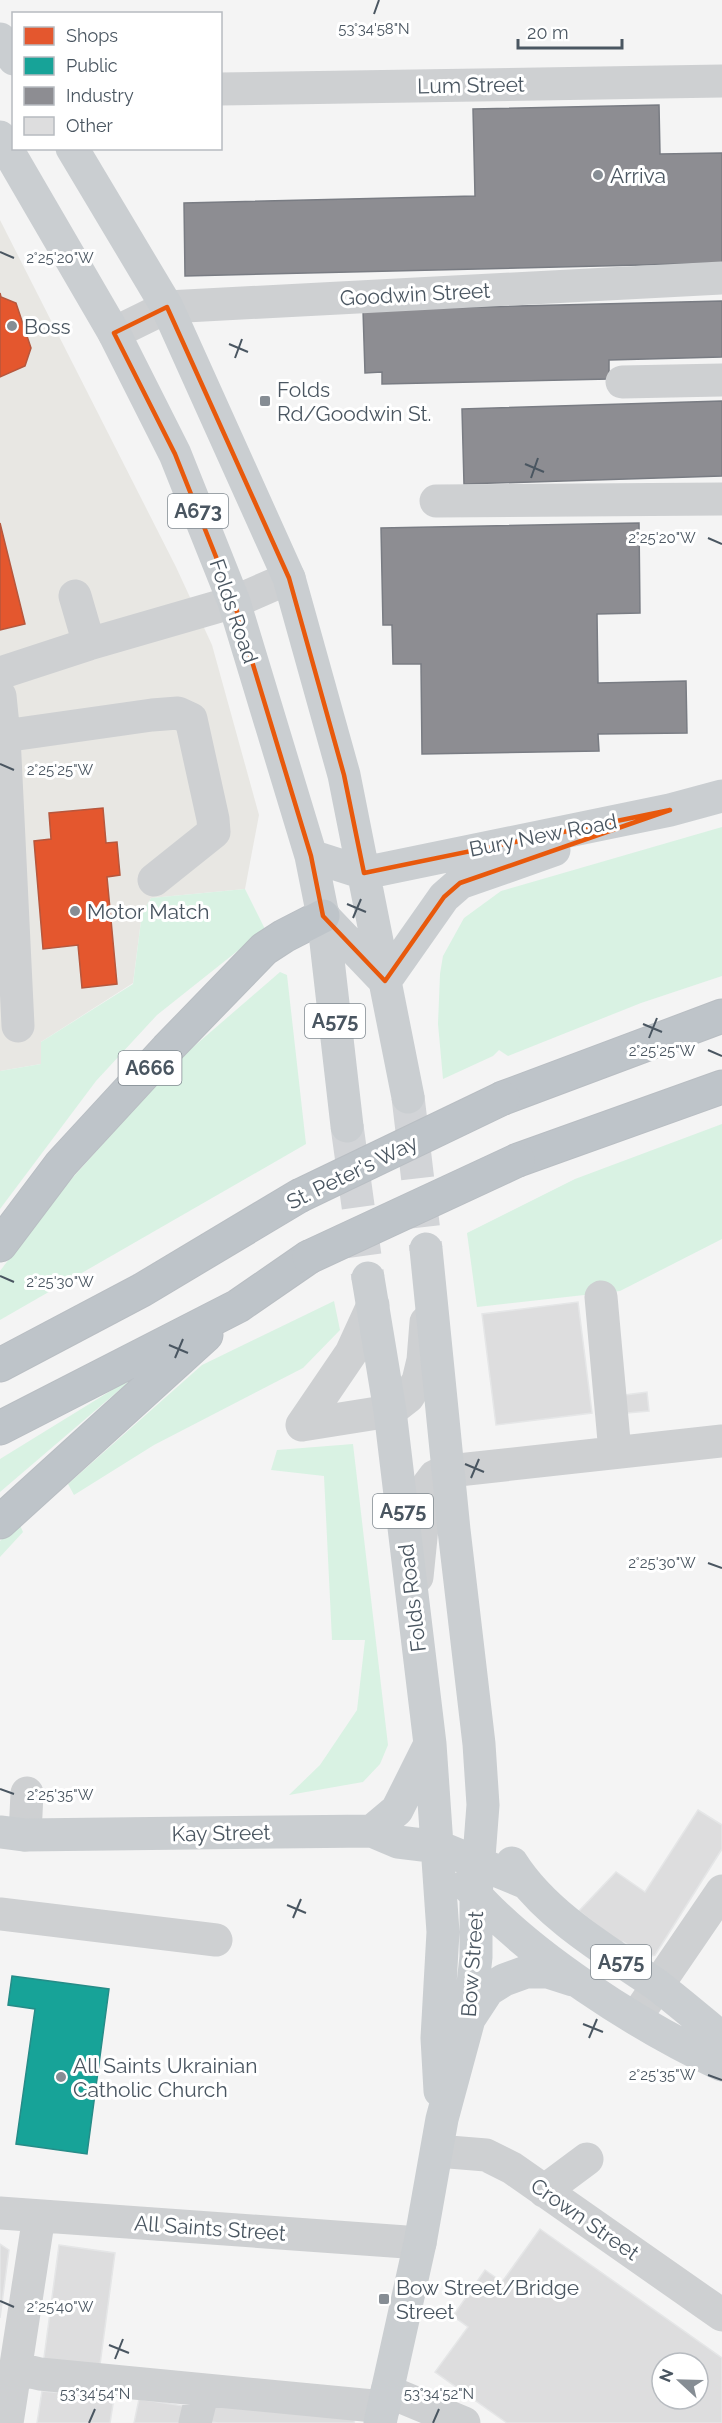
<svg xmlns="http://www.w3.org/2000/svg" width="722" height="2423" font-family="Raleway,sans-serif">
<rect width="100%" height="100%" fill="#f4f4f4"/>
<path fill="#e8e7e3" d="M0,220L176,567L212,645L259,815L245,889L151,898L142,913L133,983L41,1042V1064L0,1071Z"/>
<path fill="#d9f2e3" d="M722,827V976L641,1003L508,1056L499,1050L493,1056L443,1079L438,1024L440,974L443,956L464,918L501,891Z
M245,889L265,929L157,1015L96,1081L0,1209V1071L41,1064V1042L133,984L142,913L151,898Z
M280,972L287,975L306,1144L0,1320V1271L58,1194L177,1061Z
M722,1124V1239L620,1291L477,1307L467,1233L575,1179Z
M334,1301L340,1330L303,1368L154,1445L74,1495L68,1484L202,1365Z
M138,1374L0,1492V1459Z
M353,1444L388,1745L380,1764L363,1782L289,1795L320,1765L357,1710L365,1640H332L324,1476L271,1470L277,1450Z
M19,1523L23,1532L0,1557V1541Z"/>
<path fill="#e4572e" stroke="#b6573d" stroke-width="1.5" d="M0,293L1,297L16,303L31,348L25,366L0,377Z
M0,523L25,624L0,630Z
M103,808L106,843L117,842L120,875L107,877L117,984L82,988L78,945L43,949L34,841L51,839L49,813Z"/>
<path fill="#17a398" stroke="#268c88" stroke-width="1.5" d="M12,1976L109,1989L87,2154L16,2144L35,2009L8,2005Z"/>
<path fill="#8d8d92" stroke="#797c83" stroke-width="1.5" d="M659,105L660,154L722,153V263L185,276L184,203L475,196L473,109Z
M722,301V357L609,360V379L382,384V372L365,373L363,310Z
M722,401V476L464,484L462,409Z
M639,523L640,613L597,614L598,683L686,681L687,733L598,734L599,751L422,754L421,664H393L392,625H383L381,528Z"/>
<path fill="#ddddde" stroke="#e5e6e7" stroke-width="1.5" fill-rule="evenodd" d="M578,1302L592,1413L496,1425L482,1314Z
M647,1392L649,1411L627,1413L625,1395Z
M698,1810L722,1825V1849L655,1955L648,1957L623,1942L621,1944L579,1911L616,1872L645,1892Z
M540,2229L722,2358V2423H507L435,2372L468,2327L453,2316L485,2270L502,2282ZM662,2363H698V2399H662Z
M0,2244L9,2250L0,2318Z
M59,2245L115,2253L99,2372L43,2365Z
M42,2391L114,2398L110,2423H37Z
M139,2399L184,2406L180,2423H134Z
M213,2402L356,2414L354,2423H219L210,2422Z"/>
<g fill="none" stroke-linecap="round" stroke-linejoin="round">
<path stroke="#d2d4d7" stroke-width="33" stroke-dasharray="33 16" stroke-linecap="butt" d="M408,1097L426,1249
M347,1126L368,1278"/>
<g stroke="#b9bec3" stroke-width="35">
<path id="highway" d="M503,1098L722,1016
M518,1160L722,1087
M0,1245L61,1164L167,1049L264,949L284,936L323,916
M0,1365L142,1290L299,1196
M0,1428L238,1306L309,1257
M0,1522L206,1335"/>
</g>
<path stroke="#ced0d2" stroke-width="33" d="M220,89L722,81
M114,333L167,307L722,278
M622,382L722,380
M436,501L722,499
M75,596L89,644
M0,673L89,644L234,602L289,578
M0,696L4,736L18,1026
M4,736L152,715L178,713L191,719L213,819L214,832L154,880
M601,1297L615,1452
M302,1425L390,1411L408,1397L418,1381L423,1360L426,1322
M302,1425L351,1353L373,1305
M417,1577L426,1488L435,1476L449,1471L722,1441
M25,1835L27,1793
M0,1914L216,1940
M636,2017L722,1891
M437,2151L486,2155L512,2168L722,2315
M544,2191L587,2159
M0,2213L420,2243
M15,2368L40,2374L384,2407
M387,2391L464,2423
M7,2423L39,2216
M195,2423L203,2390"/>
<path stroke="#caced1" stroke-width="33" d="M0,39L14,59
M0,137L114,333L175,454L234,602L311,856L323,916L347,1126
M72,148L167,307L289,578L344,775L408,1097
M311,856L364,873L670,810L722,796
M323,916L385,981
M385,981L444,897L460,883L554,850
M368,1278L390,1411L430,1744L443,1932L437,2038L440,2091
M372,1831L397,1810L430,1744
M0,1832L25,1835L372,1831L398,1842L439,1847L524,1882
M512,1863C545,1915 607,1951 657,1985C679,2002 700,2020 722,2038
M467,1885C525,1954 640,2027 722,2065
M469,2019L488,1990L504,1980L526,1972H548L573,1980
M380,2423L420,2243L442,2119L469,2019L476,1957V1896L483,1805L479,1744L454,1530L426,1249"/>
<use href="#highway" stroke="#bec4c9" stroke-width="33"/>
<g stroke="#b9bec3" stroke-width="35" stroke-linecap="butt">
<path id="highway-bridge" d="M299,1196L503,1098
M309,1257L518,1160"/>
</g>
<use href="#highway-bridge" stroke="#bec4c9" stroke-width="33"/>
</g>
<path fill="none" stroke="#e8590c" stroke-width="4.5" stroke-linejoin="round" d="M167,307L289,578L344,775L364,873L670,810L460,883L444,897L385,981L323,916L311,856L234,602L175,454L114,333Z"/>
<path fill="none" stroke="#4a5661" stroke-width="2" d="M374,14L379,0M0,252L14,258M229,344L248,352M235,358L242,339M525,464L544,472M531,478L538,458M708,538L722,544M0,764L14,770M347,904L366,912M353,918L361,899M643,1024L662,1032M649,1038L657,1018M708,1050L722,1056M0,1276L14,1282M169,1345L188,1353M175,1358L183,1339M465,1464L484,1472M471,1478L479,1459M708,1563L722,1568M0,1789L14,1794M287,1905L306,1913M293,1918L301,1899M583,2024L603,2032M589,2038L597,2019M708,2075L722,2080M0,2301L14,2307M109,2345L129,2353M115,2359L123,2339M89,2423L95,2409M433,2423L439,2409"/>
<g fill="#868d94" stroke="#fff" stroke-width="2">
<circle cx="598" cy="175" r="6"/>
<circle cx="12" cy="326" r="6"/>
<rect x="259" y="395" width="12" height="12" rx="3"/>
<circle cx="75" cy="911" r="6"/>
<circle cx="61" cy="2077" r="6"/>
<rect x="378" y="2293" width="12" height="12" rx="3"/>
</g>
<g text-anchor="middle" dominant-baseline="central" stroke-width="6" stroke-linejoin="round" paint-order="stroke">
<g fill="#fff" stroke="#808990" stroke-width="1.5">
<rect x="168" y="494" width="60" height="34" rx="4.5"/>
<rect x="305" y="1004" width="60" height="34" rx="4.5"/>
<rect x="118.5" y="1051" width="63" height="34" rx="4.5"/>
<rect x="373" y="1494" width="60" height="34" rx="4.5"/>
<rect x="591" y="1945" width="60" height="34" rx="4.5"/>
</g>
<g font-size="20" font-weight="bold" fill="#4a5661">
<text x="198" y="511">A673</text>
<text x="335" y="1021">A575</text>
<text x="150" y="1068">A666</text>
<text x="403" y="1511">A575</text>
<text x="621" y="1962">A575</text>
</g>
<g font-size="21" fill="#4a5661" stroke="#fff">
<text transform="translate(471 85) rotate(-1)">Lum Street</text>
<text transform="translate(415 294) rotate(-3)">Goodwin Street</text>
<text transform="translate(234 611) rotate(71)">Folds Road</text>
<text transform="translate(543 835) rotate(-11)">Bury New Road</text>
<text transform="translate(352 1172) rotate(-26)">St. Peter's Way</text>
<text transform="translate(412 1598) rotate(-97)">Folds Road</text>
<text transform="translate(221 1833) rotate(-1)">Kay Street</text>
<text transform="translate(472 1964) rotate(-86)">Bow Street</text>
<text transform="translate(585 2219) rotate(35)">Crown Street</text>
<text transform="translate(210 2228) rotate(4)">All Saints Street</text>
</g>
<g font-size="21" fill="#4a5661" stroke="#fff" text-anchor="start">
<text x="610" y="175">Arriva</text>
<text x="24" y="326">Boss</text>
<text x="277" y="389">Folds<tspan x="277" dy="24">Rd/Goodwin St.</tspan></text>
<text x="87" y="911">Motor Match</text>
<text x="73" y="2065">All Saints Ukrainian<tspan x="73" dy="24">Catholic Church</tspan></text>
<text x="396" y="2287">Bow Street/Bridge<tspan x="396" dy="24">Street</tspan></text>
</g>
</g>
<g font-size="15" text-anchor="middle" fill="#4a5661" stroke="#fff" stroke-width="6" stroke-linejoin="round" paint-order="stroke">
<text x="374" y="34">53°34'58"N</text>
<text x="60" y="263">2°25'20"W</text>
<text x="662" y="543">2°25'20"W</text>
<text x="60" y="775">2°25'25"W</text>
<text x="662" y="1056">2°25'25"W</text>
<text x="60" y="1287">2°25'30"W</text>
<text x="662" y="1568">2°25'30"W</text>
<text x="60" y="1800">2°25'35"W</text>
<text x="662" y="2080">2°25'35"W</text>
<text x="60" y="2312">2°25'40"W</text>
<text x="95" y="2399">53°34'54"N</text>
<text x="439" y="2399">53°34'52"N</text>
</g>
<rect x="12" y="12" width="210" height="138" fill="#ffffff" stroke="#b7bbc0" stroke-width="1.5"/>
<rect x="24" y="27" width="30" height="18" fill="#e4572e" stroke="#b7bbc0" stroke-width="1.5"/>
<text x="66" y="42" font-size="18" fill="#4a5661">Shops</text>
<rect x="24" y="57" width="30" height="18" fill="#17a398" stroke="#b7bbc0" stroke-width="1.5"/>
<text x="66" y="72" font-size="18" fill="#4a5661">Public</text>
<rect x="24" y="87" width="30" height="18" fill="#8d8d92" stroke="#b7bbc0" stroke-width="1.5"/>
<text x="66" y="102" font-size="18" fill="#4a5661">Industry</text>
<rect x="24" y="117" width="30" height="18" fill="#ddddde" stroke="#b7bbc0" stroke-width="1.5"/>
<text x="66" y="132" font-size="18" fill="#4a5661">Other</text>
<g transform="translate(680 2381) rotate(292)"><circle r="28" fill="#ffffff" stroke="#b7bbc0" stroke-width="1.5"/>
<path d="M0-4.5L10 22L0 15L-10 22Z" fill="#868d94"/>
<text y="-9" font-size="16" font-weight="bold" text-anchor="middle" fill="#4a5661">N</text>
</g>
<path d="M518 39v9h104v-9" fill="none" stroke="#4a5661" stroke-width="3"/>
<text x="527" y="39" font-size="18" fill="#4a5661" stroke="#ffffff" stroke-width="4.5" paint-order="stroke">20 m</text>
</svg>
